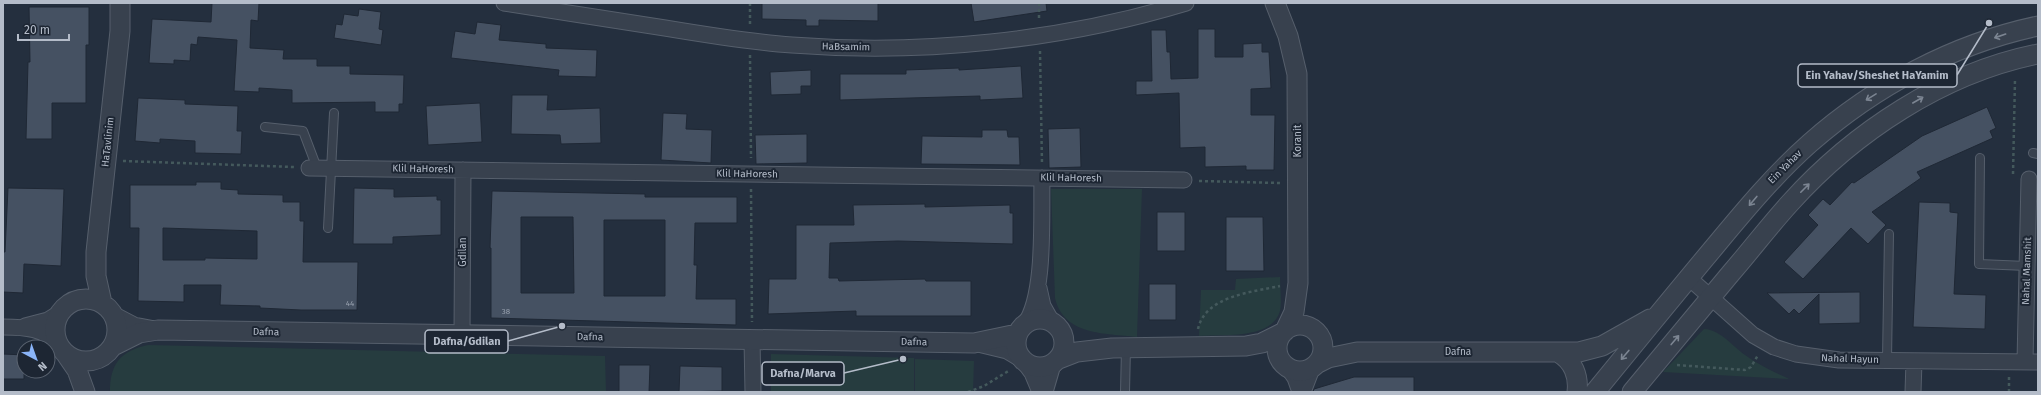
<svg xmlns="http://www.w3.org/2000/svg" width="2041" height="395" font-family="'Fira Sans',sans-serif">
<rect width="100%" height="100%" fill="#242f3e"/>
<path fill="#263c3f" d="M1051,189H1142L1137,337C1105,333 1064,336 1055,298Z
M1280,277C1280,287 1282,301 1280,311C1272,340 1221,334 1199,336L1201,290H1235L1236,279Z
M1704,329C1721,330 1732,346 1745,355C1759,365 1774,372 1789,379L1663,372Z
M148,345L605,356L606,392H110C110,364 120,351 148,345Z
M771,354L914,358V392H771Z
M915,359L974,361L973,392H915Z"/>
<path fill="#455162" stroke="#1f2835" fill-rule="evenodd" d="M212,3H259L258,21L251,20L250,48L284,50L283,59H317V66H350V74L404,75L403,104H399V112H375V102L292,103V90L259,88V92L234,91L237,40L198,37L197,45L191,44L190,61L174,60V64L149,63L152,19L211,22Z
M762,3H878V21L819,20V26H806V20L762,19Z
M971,3H1046L1047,11L974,22Z
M29,7H89V45H86V103H52V139H26L28,62H30Z
M359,9L381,12L379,29L383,30L381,45L334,38L336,24L342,25L344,14L358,16Z
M477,22L501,25L499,40L546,44V48L597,50L596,77L558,76L559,70L451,58L455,31L475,34Z
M1198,29H1215V57H1243V44L1262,43V52H1269L1271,88L1251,89V115H1275L1274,170H1246V166L1205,167V147L1180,148L1179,93L1136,95V81H1152L1151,30H1166L1167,52H1170L1171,79L1198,78Z
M1021,66L1023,98L980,100V96L840,100V74H906V70L959,68V70Z
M811,70V86H801V94L771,95L770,72Z
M512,95H548L547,110L600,108L601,143L561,144L560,135L511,134Z
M138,98L185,100V104L238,106L237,131H242L241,154L195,153V141L160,139V143L135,141Z
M480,103L482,142L428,145L426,106Z
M1987,107L1996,128L1990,131L1993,138L1917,172L1921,178L1872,212L1886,225L1868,244L1851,228L1803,279L1784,262L1818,225L1808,215L1823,199L1830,205L1852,182L1854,183L1922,136Z
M663,113L687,114L686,129L712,130L711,163L661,160Z
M1080,128L1081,167L1049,168L1048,129Z
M982,130H1007L1008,137H1019L1020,165L921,164L922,136L982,137Z
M807,134V163L756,164L755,135Z
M196,182H221V189L238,190V194L283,195V202H300V221H304L303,262H358L357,310H301L260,308V306L220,305L221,285H184V302L138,301L139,228H130V185H196ZM163,228L257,231V259L205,258V260H163Z
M8,188L64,189L61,266L24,264L23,293L3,292V252H5Z
M354,188L394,189V197L437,196V200H441V235L393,237V244H353Z
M492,191L645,194V197H737V223H695L694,265H697L696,299H736V325L491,318V248H490ZM521,217H573L574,293H521ZM604,220H665V296H604Z
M1919,202L1950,203V212L1958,213L1954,294L1986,295L1985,329L1913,327Z
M925,204V207L1010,205V213H1013V244L898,241L830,243L829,278H838L839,281L925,279L926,281H971V316H856V311L768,314L769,279H796V225H854L853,205Z
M1157,212H1185V251H1157Z
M1226,217H1263L1264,271H1226Z
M1149,284H1176V320H1149Z
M1860,292V323L1819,324V294L1799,314L1794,309L1789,314L1767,293Z
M3,354L24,355V379H3Z
M619,365H650L649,392H619Z
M680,366L722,367V391L679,392Z
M1354,377H1414V392H1313L1314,389Z"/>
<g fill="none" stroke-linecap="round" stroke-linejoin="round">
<g stroke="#565f6c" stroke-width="10">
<path id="service" d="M265,127L303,131L317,168
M2033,153L2038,154
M1980,158L1979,264L2027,266
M328,228L334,113
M1887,360L1889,234
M1125,392L1126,347"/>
</g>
<g stroke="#565f6c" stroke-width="17">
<path id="minor" d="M504,3C558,11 611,20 665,28C707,35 749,42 792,45C923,55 1060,41 1186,3
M309,168L1184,180
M1689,278L1753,335L1774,347L1796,354L1839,360L2038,362
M1039,288L1043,306L1052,322
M113,314L134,325L155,329
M1024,325C1046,297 1041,215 1042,178
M25,326L48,320L61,312
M3,327C25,327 45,328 60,346
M462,335L463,170
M752,340L753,392
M978,344L1007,351L1022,360
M1024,362L1032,373L1040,392
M2025,362L2029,179
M1288,368L1295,378L1300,392
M1045,392L1052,368L1056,362
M1303,392L1313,366
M1913,392L1914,361"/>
</g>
<g stroke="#565f6c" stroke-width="21">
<path id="tertiary" d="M1275,3L1288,36L1297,74L1298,283L1294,312L1285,331
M55 330a31 31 0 1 1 62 0a31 31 0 1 1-62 0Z
M102,303L96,276V252L120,31V3
M1016 343a24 24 0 1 1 48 0a24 24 0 1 1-48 0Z
M1277 348a23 23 0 1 1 46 0a23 23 0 1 1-46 0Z
M113,346L139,333L158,330L974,343L1017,334
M1559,353C1573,361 1579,376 1577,392
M66,354L77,370L85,392
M1059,359L1077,352L1112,348L1246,346L1262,343L1282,333
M1318,363L1328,358L1357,352H1579L1602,346L1650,319
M1595,392C1635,343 1675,294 1716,245C1745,210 1775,174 1810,143C1875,86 1953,44 2038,26
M1632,392C1665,352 1698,313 1731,273C1751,250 1769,226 1790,203C1854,132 1943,73 2038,54"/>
</g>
<path stroke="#44595c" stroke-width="2.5" stroke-dasharray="3 3" stroke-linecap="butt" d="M750,3V24
M1039,3V20
M1040,51L1042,164
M750,55L751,158
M123,161L294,167
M2013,174L2015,79
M1199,181L1280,183
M751,189L752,322
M1198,329C1205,296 1252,292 1280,286
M1677,365L1745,370L1751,367L1758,355
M968,392L984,386L1010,370
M2009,392V377"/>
<use href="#service" stroke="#38414e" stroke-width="8"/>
<use href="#minor" stroke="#38414e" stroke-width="15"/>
<use href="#tertiary" stroke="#38414e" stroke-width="19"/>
</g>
<defs><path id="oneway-shaft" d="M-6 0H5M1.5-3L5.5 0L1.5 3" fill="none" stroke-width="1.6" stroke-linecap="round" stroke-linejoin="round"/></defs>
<g stroke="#7c8592">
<use href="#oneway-shaft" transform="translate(2000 36) rotate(161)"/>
<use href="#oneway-shaft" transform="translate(1871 97) rotate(148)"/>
<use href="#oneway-shaft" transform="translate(1918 100) rotate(-30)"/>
<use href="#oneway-shaft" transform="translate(1805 188) rotate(-45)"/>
<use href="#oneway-shaft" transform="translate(1753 201) rotate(130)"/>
<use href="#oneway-shaft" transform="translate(1675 340) rotate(-50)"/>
<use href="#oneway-shaft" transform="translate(1625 355) rotate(130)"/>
</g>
<g text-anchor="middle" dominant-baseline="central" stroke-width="4" stroke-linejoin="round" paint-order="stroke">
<g font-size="8" fill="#98a1af">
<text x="350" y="303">44</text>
<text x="506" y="311">38</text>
</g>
<g font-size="10" fill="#b4bcc9" stroke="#1d2633">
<text transform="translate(846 47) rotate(1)">HaBsamim</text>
<text transform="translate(1298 141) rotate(-90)">Koranit</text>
<text transform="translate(108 142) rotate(-84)">HaTavlinim</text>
<text transform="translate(1785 167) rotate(-45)">Ein Yahav</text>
<text transform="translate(423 169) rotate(1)">Klil HaHoresh</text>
<text transform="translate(747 174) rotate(1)">Klil HaHoresh</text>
<text transform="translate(1071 178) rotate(1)">Klil HaHoresh</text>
<text transform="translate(463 252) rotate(-90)">Gdilan</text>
<text transform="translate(2027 271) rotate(-88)">Nahal Mamshit</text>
<text transform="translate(266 332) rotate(1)">Dafna</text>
<text transform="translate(590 337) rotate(1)">Dafna</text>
<text transform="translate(914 342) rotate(1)">Dafna</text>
<text x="1458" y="352">Dafna</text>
<text transform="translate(1850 359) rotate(2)">Nahal Hayun</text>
</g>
</g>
<path fill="none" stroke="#b4bcc9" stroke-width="1.5" d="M1989 23L1957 75M562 326L508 341M903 359L844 373"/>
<g fill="#b4bcc9" stroke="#1d2633" stroke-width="1.5">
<circle cx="1989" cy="23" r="4"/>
<circle cx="562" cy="326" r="4"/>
<circle cx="903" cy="359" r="4"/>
</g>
<g fill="#1d2633" stroke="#b4bcc9" stroke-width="1.5">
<rect x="1798" y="64" width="159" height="23" rx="4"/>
<rect x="425" y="330" width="83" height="23" rx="4"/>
<rect x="762" y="362" width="82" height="23" rx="4"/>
</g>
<g font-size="11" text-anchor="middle" font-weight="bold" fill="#b4bcc9">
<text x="1877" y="79">Ein Yahav/Sheshet HaYamim</text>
<text x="467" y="345">Dafna/Gdilan</text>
<text x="803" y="377">Dafna/Marva</text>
</g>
<rect width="2041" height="395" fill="none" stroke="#b4bcc9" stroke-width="8"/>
<g transform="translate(36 359) rotate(139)"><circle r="19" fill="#1d2633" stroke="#59626f"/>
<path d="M0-3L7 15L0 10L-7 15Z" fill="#8ab4f8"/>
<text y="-6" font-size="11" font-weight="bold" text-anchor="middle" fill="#b4bcc9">N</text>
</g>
<path d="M18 34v6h51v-6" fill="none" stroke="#b4bcc9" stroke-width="2"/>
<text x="24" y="34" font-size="12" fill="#b4bcc9" stroke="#1d2633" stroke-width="3" paint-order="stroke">20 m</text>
</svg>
